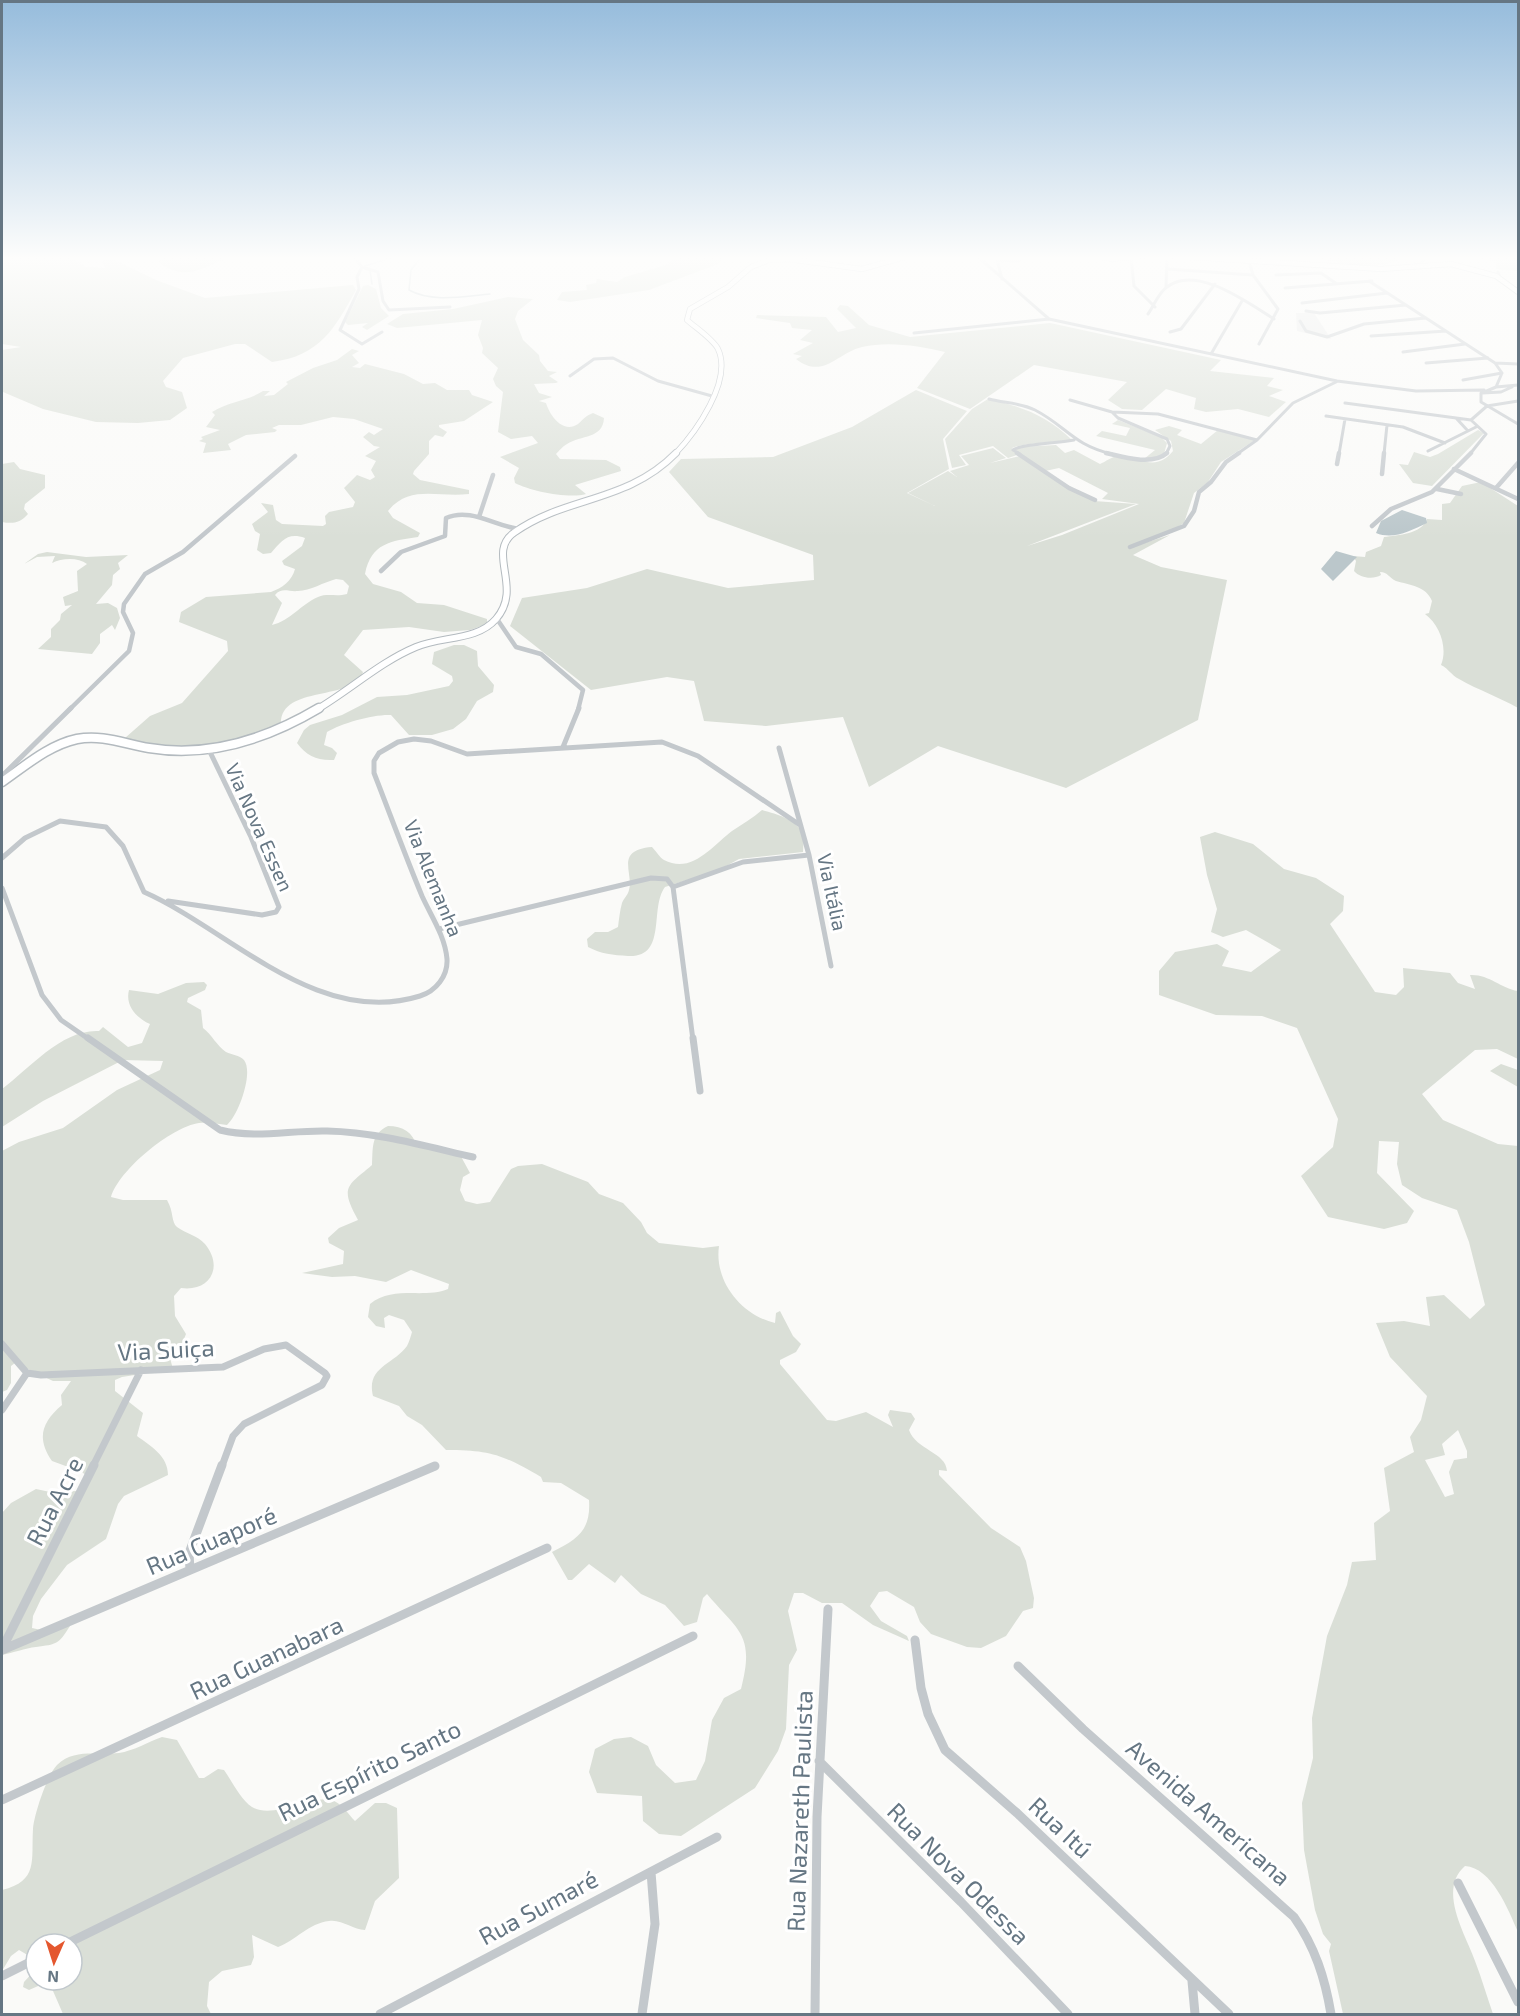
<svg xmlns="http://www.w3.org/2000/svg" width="1520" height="2016" font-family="'Exo 2',sans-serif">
<rect width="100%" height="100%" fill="#fafaf8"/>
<path fill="#e8e9e9" d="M1296,313H1314L1331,339L1297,331Z"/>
<path fill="#dadfd7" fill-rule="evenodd" d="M75,256L74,259L86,267L106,268L101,262L107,259L117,261L156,280L205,298L353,285L356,290C335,328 320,356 272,362L245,344H235L183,358L163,381L166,387L182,392L187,408L170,420L138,423L96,422L43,409L3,392L2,350L21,347L2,344V259L16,256Z
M162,256H235C204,265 189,284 158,262Z
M680,256H739L724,258L718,264L649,290L570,302L557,300L562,292L587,290L586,285L596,283L597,279L617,282L625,277L669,264L673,258Z
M1317,256H1395L1397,261L1383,265H1356L1312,258Z
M1470,256H1518V271L1496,269V262Z
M368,285L376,289L381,308L389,316L367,330L362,327L368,323L348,325L345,322L363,286Z
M508,297L533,299L518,311L515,319L523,340L539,355L540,361L548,371L557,372L549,376L558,382L556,383L534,384L539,393L552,397L539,401L546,403C550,416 563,434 578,424C584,419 585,416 593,413L604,418C603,439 581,435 567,444C563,446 559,451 556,454L560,459L606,460L620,467L621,471L575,485L586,494C569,499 530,491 515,483L514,478L519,468L500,457L538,443L532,436L511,439L498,432L503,392L496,386L493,379L498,368L482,353L483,348L478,335L482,320L397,328L387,324L403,314L453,309Z
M840,305L848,306L869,325L910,337L1050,323L1221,360L1210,371L1274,378L1267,386L1283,390L1269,396L1286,402L1269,417L1238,409L1206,412L1194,409L1196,398L1166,389L1142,410L1122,409L1108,400L1127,382L1034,365L970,409L917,388L945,352C919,346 889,341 862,347C837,353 823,380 796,359L802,356L793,354L813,343L800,340L812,330L792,328L790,323L756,318L757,315L826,317L838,332L856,328L837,309Z
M352,349L359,351L352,355L359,363L352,367L360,368L365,364L404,374L423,384L435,383L447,390H469L472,395L493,402L464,421L439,425V427L447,432L443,437L435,435L429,441V454L414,471L413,474L420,480L469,490V494C438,498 410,484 388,511L393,518L420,533L418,537C391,541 371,543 365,574L373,584L401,592L417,603L444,605L487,619V624L470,630L444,632L409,627L363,630L344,655L363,672C354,702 279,684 281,725L223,750L156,748L125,738L150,716L182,703L228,651L227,641L179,622L181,612L206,597L271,592C282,588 292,581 295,569L284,565L282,561L302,546L305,538C287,532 282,541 271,553L263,554L257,550L260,534L255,531L252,524L268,512L261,503L273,505L276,520L282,524L323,526L326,524L325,516L329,512L353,507L355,502L344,488L357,475L370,480L375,477L371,470L376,461L365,456L380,447L374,446L363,437L369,432L374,435L383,429L354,419L333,417L301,425H279L272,428L277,430L275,432L246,435L228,444L231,450L203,453L206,443L199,441L203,439L201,437L220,430L206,427L215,415L212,412C229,401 248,401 263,391H270L264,396L274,395L288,384L286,382L313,368L337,360ZM336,579L343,580L349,586L347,594C337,597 327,593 318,597C300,605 290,621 272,625L282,603L275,595C282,587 288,592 298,591C310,591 324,582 336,579Z
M916,390L967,411L943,439L949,469L907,493L935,506L908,493L948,471L957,477L950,471L969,465L961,456L993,448L1006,458L990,463L1020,456L1094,501L1136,504L1027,546L1062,535L1139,504L1102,499L1108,493L1059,468L1045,471L1015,450L1021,447L1056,445L1065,453L1074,450L1100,464C1105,462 1113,456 1118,456C1140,455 1154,474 1173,451L1171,441L1155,430L1169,426L1182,430L1177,435L1201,444L1218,430L1255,440L1221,462L1208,482L1194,493L1184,523L1166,534L1128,548L1170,535L1133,555L1161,567L1227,580L1198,720L1066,788L938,746L869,787L843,717L766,726L704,721L694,681L667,677L591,690L510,626L522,598L587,588L647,569L728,588L814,580L813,555L708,517L669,472L681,459L773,457L852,427Z
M988,399C1023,407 1046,415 1072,440C1057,442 1023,443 1012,448L1017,455L1008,458L993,446L959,455L966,465L952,468L945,439L972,409Z
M1118,420L1161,437L1167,443L1164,454L1156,459H1144L1155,450L1096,436L1102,431L1126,436L1130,428L1112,424Z
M1478,430L1484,433L1432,486L1413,483L1399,464L1408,465L1414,452L1430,457L1438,454Z
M14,462L20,469L45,475V488L25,504L24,509L28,514C20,523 13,524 2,522V464Z
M1481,482L1518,506V708C1499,697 1478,690 1459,679C1451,675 1449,669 1441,665C1448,648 1440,625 1425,614L1429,613L1432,601C1426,586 1410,585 1396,581C1389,578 1388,572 1380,572L1381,575C1373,580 1360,578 1354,571L1356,561L1353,556L1365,557L1366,552L1381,546L1384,537C1398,535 1422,534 1427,519L1442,520V504L1450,503L1462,486Z
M47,552L86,557L128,555L118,563L120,569L113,575L112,585L96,604L108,603L117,608L120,618L115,630L112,625L100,634V643L92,654L38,649L51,637V629L60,620L61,614L72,605L65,606L63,597L78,591L77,571L87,564C78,557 62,558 52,563L55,556L37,557L24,564L38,554Z
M454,645H464L477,651L478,666L494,685L493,692L477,701L466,719L453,729L432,735H409L391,715C374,714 342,723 327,732L324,745L332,748L337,753L334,760C317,761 307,756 297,743L304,730L310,725L342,715L377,697L407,695L449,686L453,681L452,676L432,664L434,652Z
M762,810C779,815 792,818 804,833L803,852L739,859L719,870L665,887C649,908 668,958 628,956C613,955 601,954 588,947L587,939L595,932H608L618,927C619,919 620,910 622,903C624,898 628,895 629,890C634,873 614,850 652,847C656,851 660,858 664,860C692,875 713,845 732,831C742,824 753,818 762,810Z
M1215,832L1253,844L1284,869L1316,878L1344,896L1343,911L1330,924L1375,992L1396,995L1404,987L1403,968L1450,973L1458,983L1475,989L1470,975C1489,974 1500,988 1518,991V1059L1497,1049L1475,1050L1422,1094L1443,1120L1498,1144L1518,1146V1932C1508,1909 1492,1868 1465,1866C1437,1890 1466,1935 1475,1961C1482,1979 1487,1997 1493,2014H1343L1329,1951L1331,1944L1323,1934L1315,1910L1304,1850L1302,1803L1313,1758L1312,1718L1327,1636L1347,1585L1352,1562L1376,1560L1374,1523L1390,1511L1384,1468L1414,1452L1410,1437L1421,1420L1427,1396L1390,1357L1376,1323L1404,1321L1430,1326L1426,1297L1444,1295L1470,1319L1485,1305L1469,1242L1457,1210L1422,1198L1402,1185L1397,1164L1399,1142L1379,1141L1377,1173L1414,1211L1407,1223L1384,1229L1328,1217L1301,1176L1333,1147L1338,1119L1297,1028L1262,1016L1216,1015L1159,995V971L1175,952L1217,944L1229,951L1222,966L1251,972L1281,950L1246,930L1223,937L1211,932L1217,909L1207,875L1200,837ZM1458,1430L1467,1451V1458L1454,1460L1449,1472L1454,1494L1445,1497L1425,1460L1445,1455L1442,1444Z
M204,982L207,985L205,990L188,998L187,1002L201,1010L203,1028C212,1035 217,1046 226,1052C232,1055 239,1055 244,1060C254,1073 238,1116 227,1125C218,1124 208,1122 199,1123C171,1127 119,1170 111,1197L123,1200H167C174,1212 171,1222 177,1227C186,1234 197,1235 205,1244C224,1267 210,1292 181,1288L174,1296L175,1316L186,1334L182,1344L168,1351L173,1369L122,1377L115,1380V1391L143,1413L137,1436C151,1446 168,1456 168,1475L124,1496L118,1504L106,1539L67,1565L41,1599L33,1616L32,1628L41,1630L69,1620L70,1626C58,1645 57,1644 36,1647C25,1648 13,1653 2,1655V1513L11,1503L36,1489L50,1492L77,1491L90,1479L82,1472L52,1461C36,1438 42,1422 62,1405L61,1395L71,1381H53L15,1363L11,1366V1383L7,1390L2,1392V1151L19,1142L63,1128L117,1090L160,1070L163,1061L123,1060L43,1101L2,1127V1089C30,1068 62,1029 99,1031L103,1027L128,1047L142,1043L150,1024C136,1018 125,1005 129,990L158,994L186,983Z
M1501,1064L1518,1070V1087L1490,1071Z
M388,1126C403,1126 413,1132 417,1147L458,1151L470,1173L463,1177L460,1190L465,1201L477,1204L490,1202L511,1169L518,1166L542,1164L588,1182L599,1194L623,1203L641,1222L647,1233L659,1243L703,1248L719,1246C714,1281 741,1315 775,1323L776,1313L780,1311L793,1336L801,1344L796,1352L780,1360V1364L827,1420L836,1421L866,1412L893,1427L888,1415L890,1410L911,1413L915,1419L909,1430C916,1450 946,1452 947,1471L939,1470V1475L991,1528L1020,1547L1026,1561L1034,1598L1033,1608L1023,1611L1006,1636L981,1648L967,1647L931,1634L920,1622L914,1607L887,1591L879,1592L870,1606L881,1621L907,1636L909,1641L873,1625L842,1603H822L803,1593H794L788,1611L797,1650L789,1665L786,1729L778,1751L755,1788L681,1836L659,1834L643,1821L642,1796L597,1793L589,1772L595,1749L614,1739L631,1737L648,1746L656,1765L675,1783L696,1780L705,1761L712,1720L724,1698L741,1689C755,1634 739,1632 707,1594L703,1598L697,1622L684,1626L665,1605L641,1594L621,1575L615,1583L589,1564L572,1580H568L552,1552C578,1539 591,1530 589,1500L561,1483L543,1482L541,1477C503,1455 491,1450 446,1450L422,1425L407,1416L399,1406L373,1396C366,1367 393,1365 407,1346C409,1342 411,1336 412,1332L404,1320L389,1315L384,1318L385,1328L376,1326L368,1317L370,1304C393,1285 425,1299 448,1289L449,1284L411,1270L386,1282L355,1276L332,1277L302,1273L343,1264L344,1251L329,1243L328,1238L339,1228L358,1220C339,1186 348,1186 372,1165C373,1147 371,1134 388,1126Z
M162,1737L177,1740L199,1778H204L218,1769L224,1770C232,1781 240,1799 252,1807C273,1820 310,1795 331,1800C341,1802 348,1814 355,1821L375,1803H386L397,1808L399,1878L375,1901L365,1930C353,1930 342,1919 329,1921C309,1923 295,1941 278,1947L252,1935L254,1957L251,1965L222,1971L209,1982L207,2006L211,2014H63L50,1984L45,1983L29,1990L23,1987L24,1982L36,1969V1980H72V1944H36V1960L19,1950L11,1956L2,1971V1890C39,1881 31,1860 33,1829C34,1815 47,1775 57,1765C75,1748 97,1756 119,1753C133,1751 148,1742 162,1737Z"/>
<path fill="#bbc7cb" d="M1402,510L1426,518L1427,523C1410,531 1393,540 1376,533L1381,521Z
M1336,551L1357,557L1333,581L1321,569Z"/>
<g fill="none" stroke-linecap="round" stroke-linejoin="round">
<path stroke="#bbc7cb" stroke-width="1.5" d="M422,256L411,270L409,290C432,303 465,296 490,294
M365,266L397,256
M370,270L372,284"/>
<g stroke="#b3babf" stroke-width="6">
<path id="secondary-far2" d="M1095,256L1112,259L1143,256
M1173,256L1381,269L1451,264L1496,276L1518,292
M675,454C695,433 733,381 718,349C713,339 696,328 687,320L690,309L728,287L751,267L769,260L788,259L862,269L908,256"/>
</g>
<g stroke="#b3babf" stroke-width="8">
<path id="secondary-far1" d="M316,710C350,690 380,662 416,647C442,636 477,641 496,619C524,587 485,552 515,532C566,496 627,503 676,453"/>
</g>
<g stroke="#b3babf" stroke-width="11">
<path id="secondary" d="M2,782C25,766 49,745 77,739C102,734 125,744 149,748C210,758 267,739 319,708"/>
</g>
<path stroke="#c3c8cc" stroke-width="3" d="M353,256L362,267L357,277L359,289L340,330L362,344L382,332
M977,256L1049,319L1337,381L1416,391L1484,390
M996,256L1002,279
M1131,257L1134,286L1155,307
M997,260L1019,261L1017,256
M1249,261L1253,275L1278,309L1259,344
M1421,265L1425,256
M362,267L378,272L383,301L389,310L450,307
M1168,269L1253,275
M1498,272L1500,278
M1276,275L1321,273L1337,284
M1369,281L1495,363L1502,373L1496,387
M1166,287L1167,256
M1285,288L1372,281
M1302,303L1387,293
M1306,311L1320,313L1406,305
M1148,314C1154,306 1158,293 1167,287C1196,264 1248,303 1274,319
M1300,321L1306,331L1327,337L1364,324L1426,318
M1170,332L1181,329L1215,284
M914,333L1049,319
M1371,336L1446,331
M1403,352L1465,344
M1211,354L1242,301
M1426,363L1488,358
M1495,363L1518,364
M570,376L594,359L613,358L658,381L712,396
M1463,380L1502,373
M1481,393V402L1518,424
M1482,393L1496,387L1518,385
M1482,393L1501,392L1512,387
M989,399C1004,403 1021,403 1035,410C1066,426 1073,445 1112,454
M1070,400L1112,412L1158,414L1257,440
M1345,403L1471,420L1486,434L1470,454
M1112,412L1118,418L1167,439L1170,446L1166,454
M1326,416L1403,427L1445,443
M1456,418L1468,431
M1471,420L1487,406L1518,401
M1428,451L1476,427
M1020,454L1013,450C1020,444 1060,443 1074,440
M1237,454L1257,440L1293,403L1336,382
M1339,454L1345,419
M1384,454L1387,425"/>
<path stroke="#c3c8cc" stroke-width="4.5" d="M1017,453L1069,488L1095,500
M1106,453C1123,457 1152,466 1167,453
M1337,464L1339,453
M1454,469L1518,499
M1382,474L1384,453
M1496,488L1518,463
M1437,489L1461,494
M479,517L493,475
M1372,526L1391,509L1432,492L1471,453
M1130,547L1184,526L1194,511L1199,492L1211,482L1226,462L1239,453
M381,571L401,552L445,536L446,518C470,507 495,526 519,529
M497,619L516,647L541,654L583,690L578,710
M69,710L129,651L133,633L123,612L124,604L145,574L183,552L295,456"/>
<path stroke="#c3c8cc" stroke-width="5" d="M563,747L579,708
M779,748L809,855L831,966
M2,776L71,708
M2,858L25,838L60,821L106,827L123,846L144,892C230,930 317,1028 420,996C436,991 448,976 447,959C445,936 431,916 422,896C405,855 390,814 374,773V761L379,753L398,742L414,739L431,741L467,754L662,742L698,756L800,825
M673,887L743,862L809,855
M2,888L42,995L61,1020L90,1040
M168,901L262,915L276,912L279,907L251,837L210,752
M439,929L651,878L667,879L673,887L693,1040"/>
<path stroke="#c3c8cc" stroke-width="7" d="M88,1038L220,1130C256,1139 290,1130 327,1131C376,1132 425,1146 473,1157
M693,1038L700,1091
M2,1344L27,1373L41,1375L223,1367L264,1349L286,1345L325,1373L327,1376L322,1385L244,1424L233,1436L222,1466
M2,1410L27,1373
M93,1466L141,1370"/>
<path stroke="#c3c8cc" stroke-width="9" d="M190,1570L189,1553L222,1465
M915,1640L921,1688L928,1714L945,1750L1017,1813L1229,2014
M2,1649L94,1465
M2,1650L435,1466
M1018,1666L1083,1729L1294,1917C1315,1947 1325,1978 1331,2014
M819,1761L961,1902L1068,2014
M2,1800L547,1548
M1458,1883L1518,2002
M66,1944L693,1636
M2,1976L36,1959
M1192,1981L1195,2014
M380,2014L717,1837
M642,2014L655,1924L651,1872
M815,2014L817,1817L828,1609"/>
<use href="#secondary-far2" stroke="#fff" stroke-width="4.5"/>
<use href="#secondary-far1" stroke="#fff" stroke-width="6"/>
<use href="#secondary" stroke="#fff" stroke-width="8"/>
</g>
<linearGradient id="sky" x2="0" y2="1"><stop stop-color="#96bcdc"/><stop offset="0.48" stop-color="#fdfdfc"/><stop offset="1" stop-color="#fdfdfc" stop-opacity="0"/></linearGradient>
<rect width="1520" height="538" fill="url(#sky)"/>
<g text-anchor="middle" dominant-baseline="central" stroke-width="6" stroke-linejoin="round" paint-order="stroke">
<g font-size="20" fill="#657683" stroke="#fff">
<text transform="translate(260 827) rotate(66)">Via Nova Essen</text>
<text transform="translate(434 878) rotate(68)">Via Alemanha</text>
<text transform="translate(833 892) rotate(78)">Via Itália</text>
</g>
<g font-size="24" fill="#657683" stroke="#fff">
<text transform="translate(166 1349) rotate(-3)">Via Suiça</text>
<text transform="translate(54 1501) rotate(-63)">Rua Acre</text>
<text transform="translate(211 1540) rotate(-23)">Rua Guaporé</text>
<text transform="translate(266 1657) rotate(-25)">Rua Guanabara</text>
<text transform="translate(369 1770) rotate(-26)">Rua Espírito Santo</text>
<text transform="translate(799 1811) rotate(-88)">Rua Nazareth Paulista</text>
<text transform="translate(1209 1812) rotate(41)">Avenida Americana</text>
<text transform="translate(1061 1827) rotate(43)">Rua Itú</text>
<text transform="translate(959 1873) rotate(45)">Rua Nova Odessa</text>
<text transform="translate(538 1907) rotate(-28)">Rua Sumaré</text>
</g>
</g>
<rect width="1520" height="2016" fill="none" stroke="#657683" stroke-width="6"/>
<g transform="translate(54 1962) rotate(183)"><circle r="28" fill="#ffffff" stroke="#c1c8cd" stroke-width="1.5"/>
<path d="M0-4.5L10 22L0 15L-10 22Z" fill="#e4572e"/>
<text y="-9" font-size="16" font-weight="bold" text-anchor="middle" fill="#657683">N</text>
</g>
</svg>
